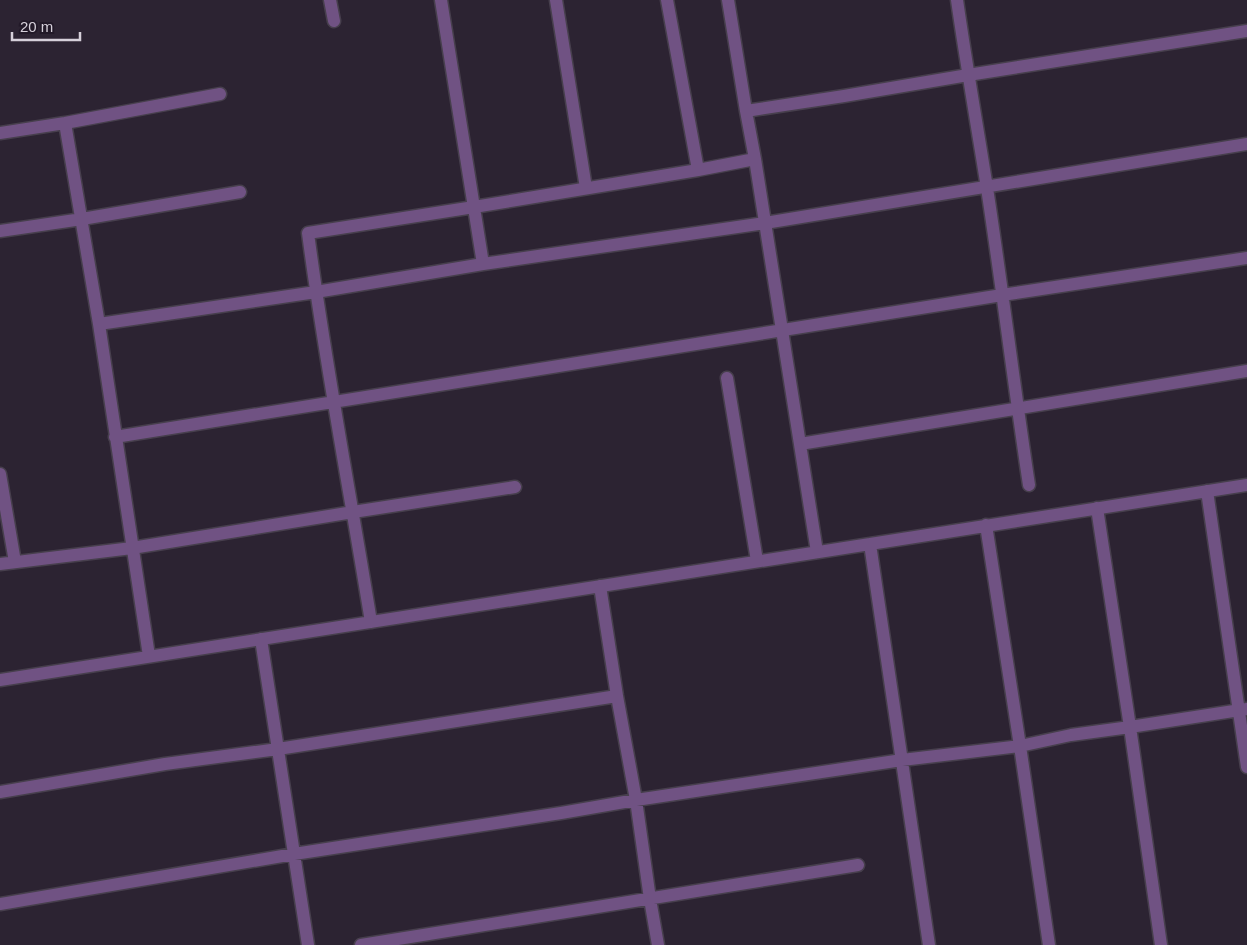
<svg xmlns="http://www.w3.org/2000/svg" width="1247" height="945" font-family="Arial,sans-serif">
<rect width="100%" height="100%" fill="#2c2332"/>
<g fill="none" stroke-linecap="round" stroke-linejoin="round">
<g stroke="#473f4d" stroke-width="15">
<path id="minor" d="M330,0L334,21
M441,0L483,264
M556,0L586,188
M667,0L698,170
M728,0L746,111L755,159L817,552
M957,0C966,63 977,125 987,188C1002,286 1014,386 1029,485
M746,111L844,96L968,75L1247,31
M65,123L99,324L149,656
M0,133L65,123L220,94
M0,231L82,219L240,192
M99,324L316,292L483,264L765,223L1247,144
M727,378L757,561
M115,437L1002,295L1247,258
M800,444L1247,371
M0,474L15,562
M1207,491L1247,767
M1097,508L1130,727L1161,945
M986,525L1020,746L1049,945
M870,544L929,945
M0,564L132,548L353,512L515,487
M600,586L617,696L636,800L650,899L658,945
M371,622C350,492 325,363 308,233L474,207L698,170L755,159
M261,639L308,945
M0,680L1247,485
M0,792L165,764L278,749L617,696
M0,904L294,854L561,813L636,800L902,760L1020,746L1071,735L1130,727L1247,709
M361,945L858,865"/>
</g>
<use href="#minor" stroke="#705283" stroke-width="12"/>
</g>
<path d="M12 32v8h68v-8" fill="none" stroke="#d6d0da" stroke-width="2.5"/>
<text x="20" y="32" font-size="15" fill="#d6d0da" stroke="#221928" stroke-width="4" paint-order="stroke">20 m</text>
</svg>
